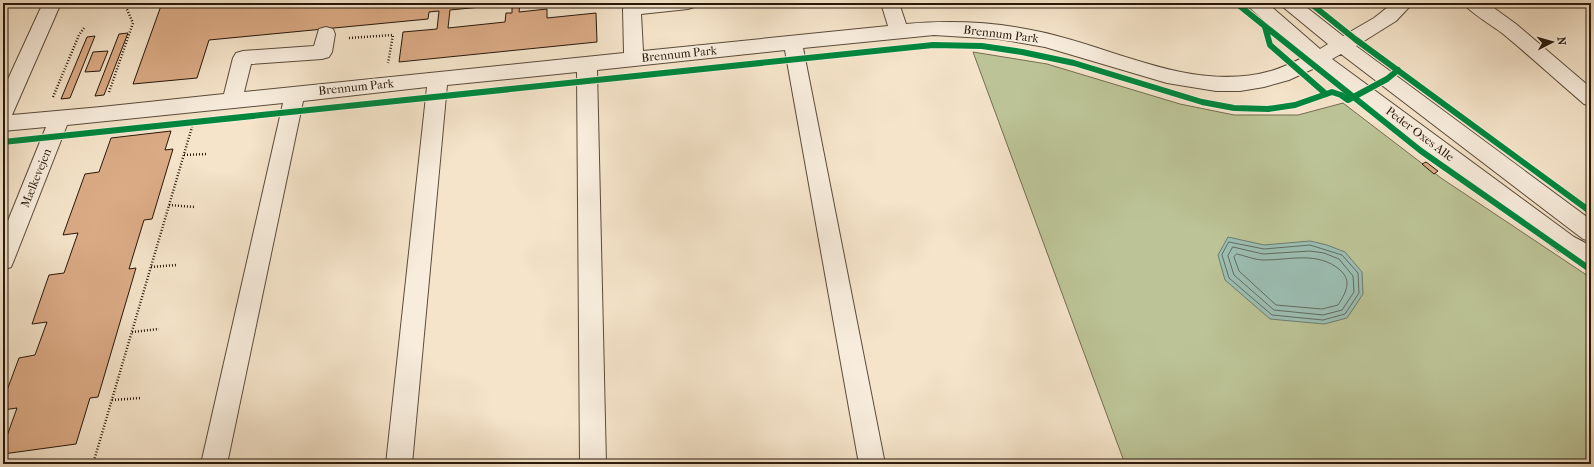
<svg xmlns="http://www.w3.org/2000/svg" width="1594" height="467" font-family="'IM FELL French Canon',serif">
<rect width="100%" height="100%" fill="#f5e4ca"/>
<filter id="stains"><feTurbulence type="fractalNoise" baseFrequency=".005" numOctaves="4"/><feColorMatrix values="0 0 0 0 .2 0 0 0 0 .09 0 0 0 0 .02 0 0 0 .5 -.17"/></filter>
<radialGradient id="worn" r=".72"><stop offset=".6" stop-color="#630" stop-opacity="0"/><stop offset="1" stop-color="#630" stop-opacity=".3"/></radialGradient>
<path fill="#bcc497" stroke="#726e50" d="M973,52L1047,64L1180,104L1234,115H1298L1343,103L1441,178L1591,278V464H1125Z"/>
<path fill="#9cbfb4" stroke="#6d7c70" d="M1228,237L1264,245L1310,241L1327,245L1345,252L1362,272L1363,294L1347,318L1324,324L1270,319L1225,280L1218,255Z"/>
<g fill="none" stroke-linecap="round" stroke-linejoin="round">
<path stroke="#626c5f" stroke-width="1" d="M1229,242L1264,249L1310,245L1342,255L1358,273L1359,293L1345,314L1323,320L1272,315L1229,278L1222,255Z
M1233,247L1263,254L1310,251L1324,253L1339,259L1353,276L1354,292L1342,310L1323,315L1274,310L1234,275L1228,256Z
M1237,254C1246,256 1255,260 1264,260C1291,260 1318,251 1340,270C1353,281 1345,294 1338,305L1322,309L1276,305L1239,271L1234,257Z"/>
</g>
<path fill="#dbab86" stroke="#27180a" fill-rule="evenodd" d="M162,3H522H520L519,12L547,9V18L596,13L597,42L399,62L403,32L437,29L439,11L429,12L428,19L209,40L197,78L133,84ZM512,4V13H506L505,22L448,28L450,10Z
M128,33L104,95L95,96L119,34Z
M95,36L70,98L61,99L87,37Z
M108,51L100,71L85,72L93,52Z
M171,131L165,150L173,149L152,219L144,220L129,269L136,268L98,397L90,398L76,444L3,454V447L17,408L3,410V401L19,358L35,355L47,322L32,324L49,275L64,273L78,233L63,235L85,174L99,172L111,138Z
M1426,162L1438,171L1434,174L1422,164Z"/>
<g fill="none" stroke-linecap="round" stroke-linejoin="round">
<g stroke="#5a4b3a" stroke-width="2">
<path id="minor" d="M43,3H61L12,115L101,107L224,94L233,58L236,53L243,51L314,46L319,29L326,27L333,29L335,34L332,52L329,57L322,59L251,64L244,92L624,53L623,9L626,4L631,3H697L694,7L688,9L641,14L643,51L888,26L881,3H899L906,24C951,20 997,22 1041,32C1116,48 1193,93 1271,71C1282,68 1294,62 1304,57L1249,7L1246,3H1267L1320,49L1328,44L1283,7L1280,3H1301L1343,36L1374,18L1393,3H1413L1396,21L1356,46L1591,220V241L1583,239L1341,54L1332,59L1574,237L1591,246V267L1558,251L1317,67L1289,80L1264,87L1240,91H1216L1167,83L1045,47L999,39L934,35L803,48L885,464H859L785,50L597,70L606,464H580L577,72L447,85L412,464H386L427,87L303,101L227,464H201L283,103L67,125L14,260L11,267L3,270V233L46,127L3,131V90Z
M1463,3H1487L1516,24L1591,88V106L1584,104C1557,81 1530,56 1502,33C1494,27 1467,10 1463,3Z"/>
</g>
<path stroke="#27180a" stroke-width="2.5" stroke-dasharray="1 2" stroke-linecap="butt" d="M7,4L13,3
M349,38L393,35L388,63
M109,92L133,23L124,3
M53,97L79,35L84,28
M184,155L208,154
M169,205L195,207
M151,267L177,265
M132,332L159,329
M112,400L141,398
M93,464L192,127"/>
<use href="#minor" fill="#f8eddd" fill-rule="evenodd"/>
<g stroke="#f8eddd" stroke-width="8">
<path id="cycleway" d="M1236,3L1421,151L1591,270
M1310,3L1355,39L1591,212
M1265,27L1270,45L1326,94
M3,142L933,45L982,46L1022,52L1074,63L1202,102L1234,108L1268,109L1295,105L1332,92L1341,95L1348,100L1387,79L1398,70"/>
</g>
<use href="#cycleway" stroke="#00873e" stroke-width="6"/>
</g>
<g text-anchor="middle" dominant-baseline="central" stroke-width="4" stroke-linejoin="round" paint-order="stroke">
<g font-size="12" fill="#27180a" stroke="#f8eddd">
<text transform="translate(1001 34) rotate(7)">Brennum Park</text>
<text transform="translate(679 54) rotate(-6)">Brennum Park</text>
<text transform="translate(356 87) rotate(-6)">Brennum Park</text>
<text transform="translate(1420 134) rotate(37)">Peder Oxes Alle</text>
<text transform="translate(36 178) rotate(-68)">Mælkevejen</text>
</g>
</g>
<rect width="1594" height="467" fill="none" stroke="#f5e4ca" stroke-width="16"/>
<rect x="4" y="4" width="1586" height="459" fill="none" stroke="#27180a" stroke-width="2"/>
<rect x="8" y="8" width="1578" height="451" fill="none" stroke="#27180a"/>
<g transform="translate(1552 42) rotate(84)" stroke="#f8eddd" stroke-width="3" paint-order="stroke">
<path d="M0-3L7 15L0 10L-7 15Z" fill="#27180a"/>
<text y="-6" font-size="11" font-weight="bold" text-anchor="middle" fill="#27180a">N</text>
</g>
<rect width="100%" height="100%" filter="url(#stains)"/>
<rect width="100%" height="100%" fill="url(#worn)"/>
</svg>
